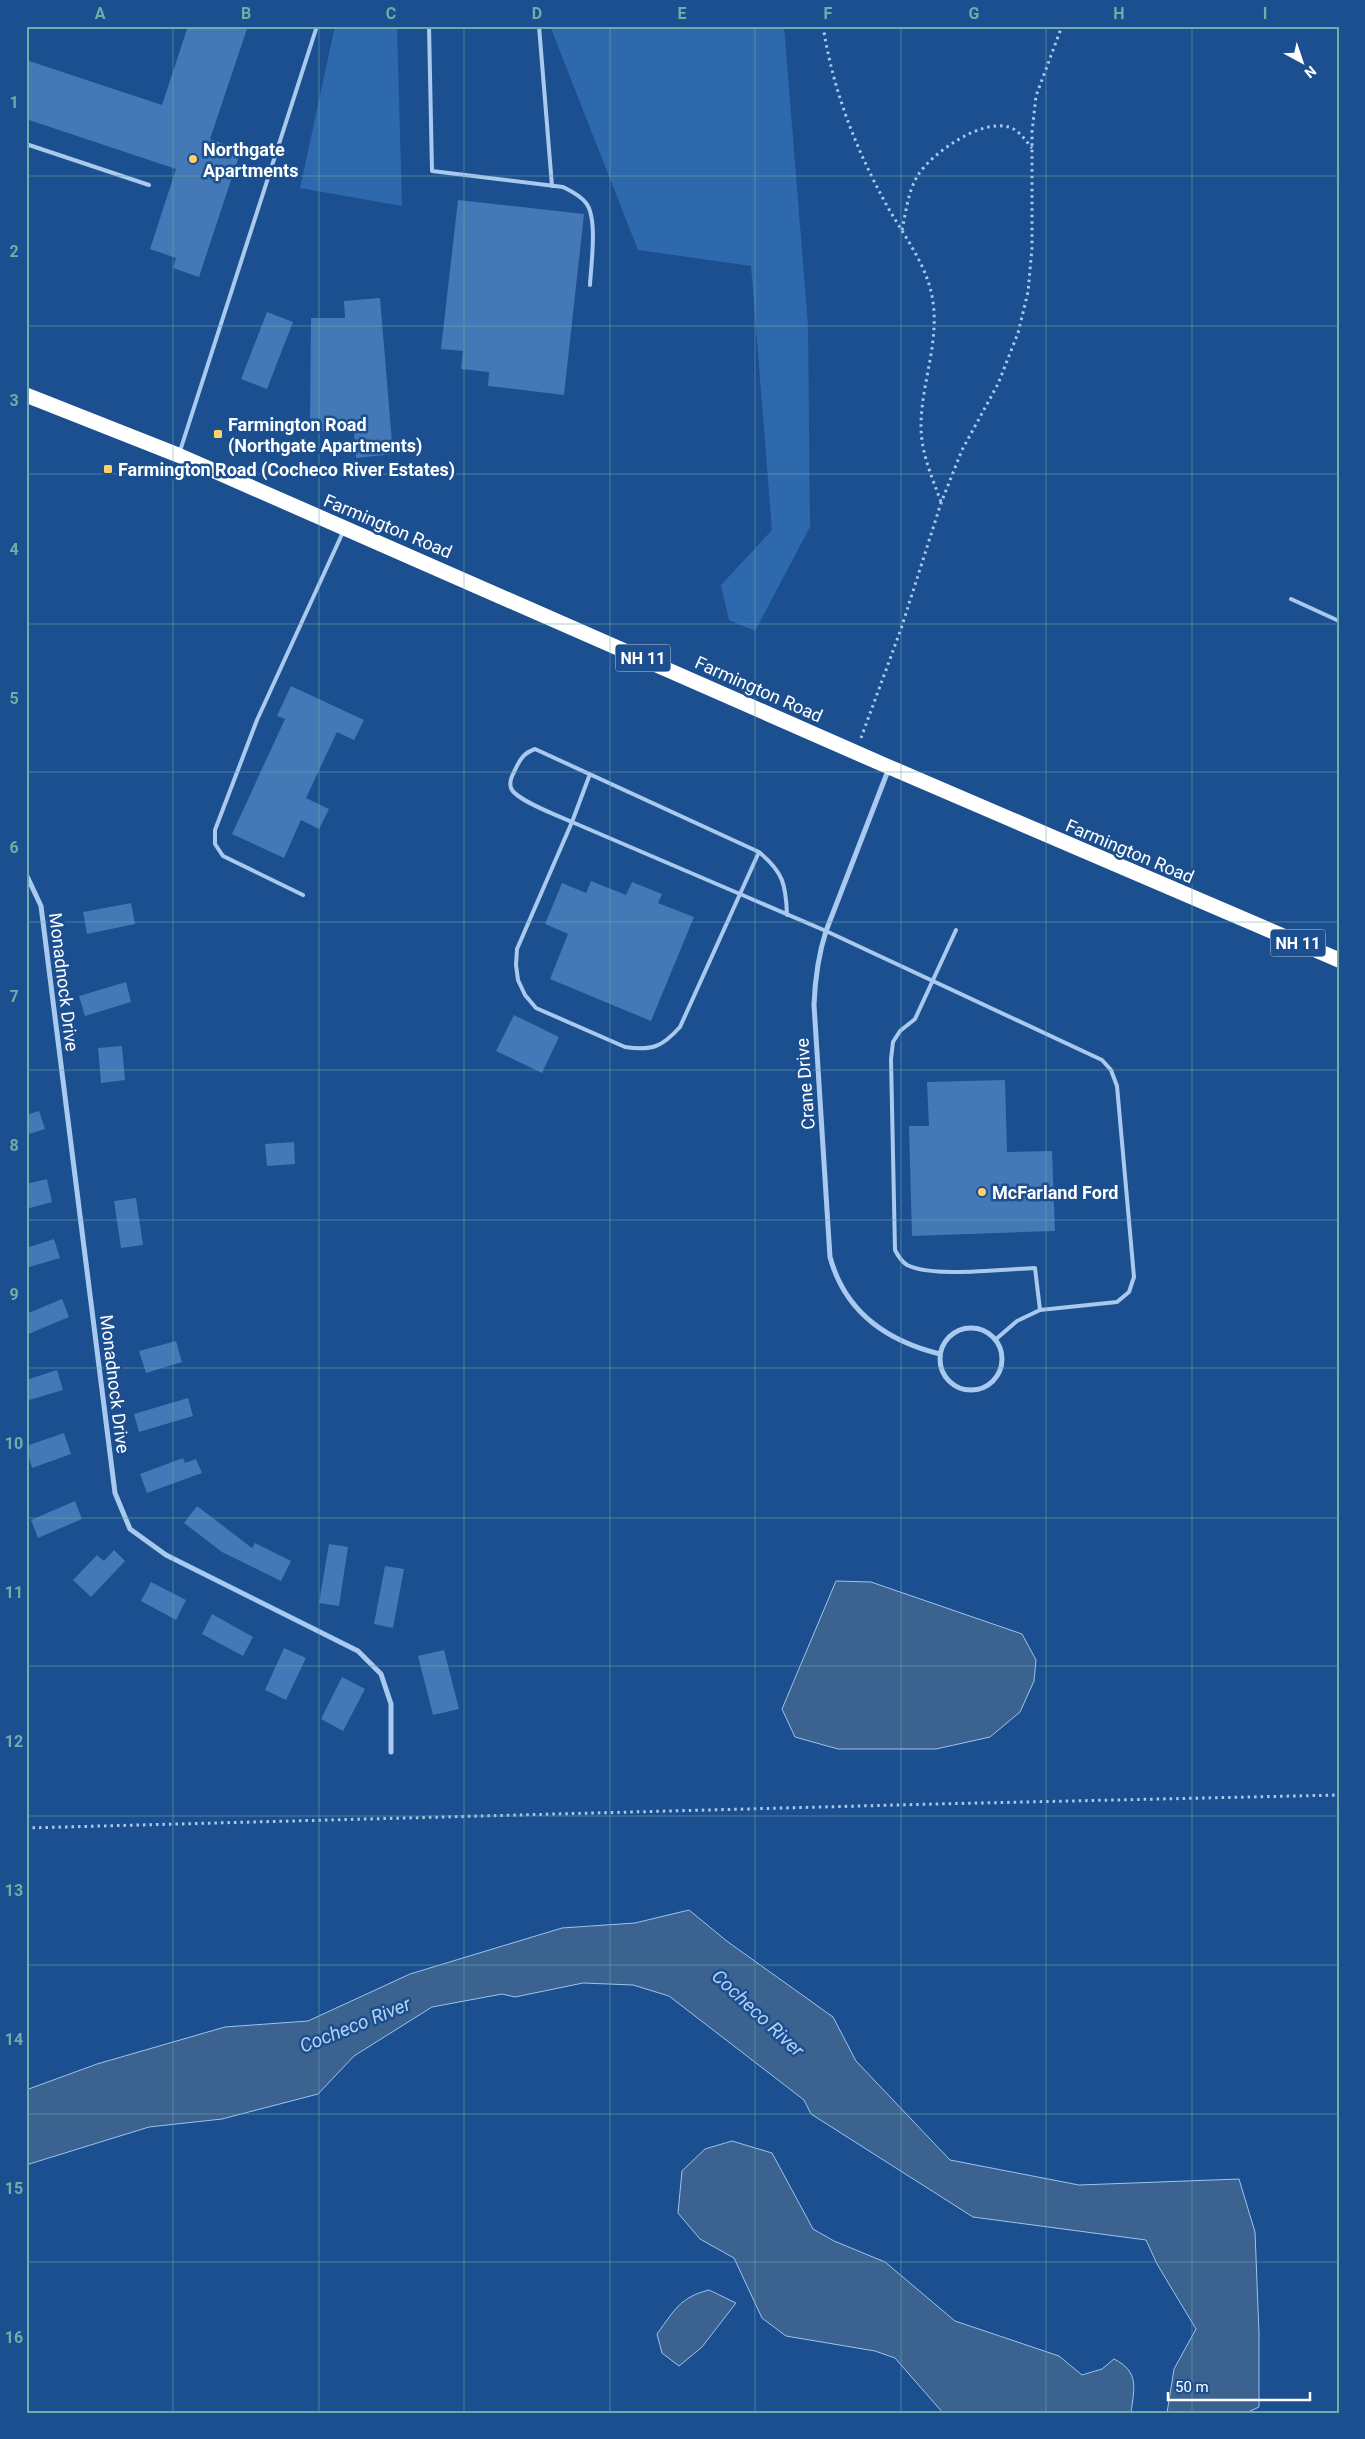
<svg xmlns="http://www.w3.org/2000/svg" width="1365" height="2439" font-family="Roboto,sans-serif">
<rect width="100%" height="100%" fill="#1b4f8f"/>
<path fill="#2e69ad" d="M335,26H397L402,206L300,188Z
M550,26H784L808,325L810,527L755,631L729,620L721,585L772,530L751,266L638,250Z"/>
<path fill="#3c6290" stroke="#9cc4f0" d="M836,1581L871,1582L1022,1634L1036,1660L1034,1681L1020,1712L990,1737L936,1749H838L795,1737L782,1709Z
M689,1910L728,1942L833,2017L856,2061L950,2160L1079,2185L1239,2179L1255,2232L1259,2333V2407L1246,2413H1167L1174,2369L1196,2329L1157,2264L1146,2240L973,2217L811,2114L804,2100L669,1996L633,1985L583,1983L515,1997L502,1994L432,2007L354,2056L318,2094L222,2119L149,2127L26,2165V2090L97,2064L225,2027L308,2021L410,1974L562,1928L635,1923Z
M732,2141L772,2153L813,2229L834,2241L885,2262L955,2321L1059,2356L1082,2375L1102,2369L1114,2359C1140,2372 1134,2388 1131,2413H943L895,2358L875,2351L786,2336L762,2318L734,2258L700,2239L678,2213L682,2171L705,2149Z
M709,2290L736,2303L702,2347L679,2366L662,2353L657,2334C674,2311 680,2297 709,2290Z"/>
<path fill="#4478b7" d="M188,26H248L210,139L241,150L199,277L173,268L176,258L150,249L176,169L26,119V60L162,105Z
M458,200L584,214L564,395L488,386L489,372L461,369L463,351L441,349Z
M380,298L393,454L356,458L354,432L310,431L311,318H345L344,301Z
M267,312L293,322L267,389L241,379Z
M291,686L364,720L354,740L337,732L306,798L329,809L319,829L301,820L284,858L232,834L285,719L277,716Z
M591,881L626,895L632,882L662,894L658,903L694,917L651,1021L550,979L568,934L545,924L562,883L586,893Z
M131,903L135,924L87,934L83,912Z
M126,982L131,1002L85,1016L79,996Z
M514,1015L559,1037L542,1073L496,1051Z
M122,1046L125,1080L101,1083L98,1048Z
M1005,1080L1007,1152L1052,1151L1055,1231L912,1236L909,1126H929L927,1082Z
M39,1111L45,1129L26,1135V1115Z
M294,1142L295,1164L267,1166L265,1144Z
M47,1179L52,1202L26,1209V1184Z
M136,1198L143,1245L121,1248L114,1201Z
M54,1239L60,1258L26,1268V1248Z
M62,1299L69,1317L26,1335V1314Z
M176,1341L182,1362L146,1373L139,1351Z
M57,1370L63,1390L26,1401V1380Z
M188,1398L193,1416L139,1432L134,1414Z
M64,1433L71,1454L32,1468L26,1446Z
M183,1458L185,1463L196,1459L202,1473L147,1493L140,1474Z
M75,1501L82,1519L38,1538L31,1520Z
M197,1506L252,1548L255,1543L291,1561L281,1581L222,1552L184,1523Z
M329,1544L348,1547L339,1606L319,1603Z
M114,1550L125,1561L91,1597L73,1580L97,1555L104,1561Z
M385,1566L404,1569L393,1628L374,1624Z
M151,1582L186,1600L176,1620L141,1601Z
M212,1614L253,1637L243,1656L202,1634Z
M284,1648L306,1658L286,1700L265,1690Z
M444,1650L459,1709L433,1715L418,1656Z
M342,1677L365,1689L343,1731L321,1719Z"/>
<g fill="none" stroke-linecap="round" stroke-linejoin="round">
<path stroke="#a9c9ee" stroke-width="3" stroke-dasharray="2.5 4" stroke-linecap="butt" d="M823,26C833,90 855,147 886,204C903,235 928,265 933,302C939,344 921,385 921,426C921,453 932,477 941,502
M902,230C906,212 908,191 918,175C933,152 981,119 1009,127C1019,130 1025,140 1032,148
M861,738L901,629L941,503L962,450L998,384L1018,333L1028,292L1032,248V132L1036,96L1062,26
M26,1828L935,1804L1339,1795"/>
<path stroke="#a9c9ee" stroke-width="4" d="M429,26L432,171L563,187C571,191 580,195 586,203C598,218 591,265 590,285
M539,26L552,186
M26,144L149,185
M180,451L317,26
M1291,599L1339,621
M590,774L572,822L740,894L759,852
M303,895L223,856L215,844V830L257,720L343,532
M787,915C786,884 783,872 759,852L535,749C524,753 520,759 515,770C512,776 509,781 511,788C515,800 559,816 572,822L517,949L516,965L518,980L525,995L536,1008L625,1047C652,1051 662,1047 680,1027L740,894L826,931L1102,1060L1111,1070L1117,1086L1134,1277L1129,1292L1117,1302L1040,1310L1017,1321L995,1340
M956,930L915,1019L900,1031L893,1042L891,1059L895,1250C898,1256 901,1261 907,1265C932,1278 1004,1269 1035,1268L1040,1310"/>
<path stroke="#a9c9ee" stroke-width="5" d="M889,768L826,931C818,956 815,979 814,1005L830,1257C845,1312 887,1341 940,1354
M26,874L41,906L115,1493L130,1529L166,1555L358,1651L381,1674L391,1704V1752
M940 1359a31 31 0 1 1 62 0a31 31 0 1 1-62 0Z"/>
<path stroke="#fff" stroke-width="15" d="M26,395L178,455L889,767L1339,960"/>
</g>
<path fill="none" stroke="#6fada8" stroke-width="1" stroke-opacity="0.55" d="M173,26V2413M319,26V2413M464,26V2413M610,26V2413M755,26V2413M901,26V2413M1046,26V2413M1192,26V2413M26,176H1339M26,326H1339M26,474H1339M26,624H1339M26,772H1339M26,922H1339M26,1070H1339M26,1220H1339M26,1368H1339M26,1518H1339M26,1666H1339M26,1816H1339M26,1965H1339M26,2114H1339M26,2262H1339"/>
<g fill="#ffd166" stroke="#1b4f8f" stroke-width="2">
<circle cx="193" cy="159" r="5"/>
<rect x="213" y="429" width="10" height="10" rx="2.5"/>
<rect x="103" y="464" width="10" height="10" rx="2.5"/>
<circle cx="982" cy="1192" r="5"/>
</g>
<g text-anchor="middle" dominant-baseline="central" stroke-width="5" stroke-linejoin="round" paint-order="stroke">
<g fill="#1b4f8f" stroke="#bbcadd" stroke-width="1">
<rect x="615.5" y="644.5" width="55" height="27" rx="4"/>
<rect x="1270.5" y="929.5" width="55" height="27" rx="4"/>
</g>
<g font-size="16" font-weight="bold" fill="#fff">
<text x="643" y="658">NH 11</text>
<text x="1298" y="943">NH 11</text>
</g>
<g font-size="18" font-weight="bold" fill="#fff" stroke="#1b4f8f" text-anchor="start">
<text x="203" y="149">Northgate<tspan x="203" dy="21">Apartments</tspan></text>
<text x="228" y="424">Farmington Road<tspan x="228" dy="21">(Northgate Apartments)</tspan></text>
<text x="118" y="469">Farmington Road (Cocheco River Estates)</text>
<text x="992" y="1192">McFarland Ford</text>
</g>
<g font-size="18" fill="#fff" stroke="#1b4f8f">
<text transform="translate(388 526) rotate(23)">Farmington Road</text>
<text transform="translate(759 689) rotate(24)">Farmington Road</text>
<text transform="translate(1130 851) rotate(23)">Farmington Road</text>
<text transform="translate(64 982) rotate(83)">Monadnock Drive</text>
<text transform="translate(805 1084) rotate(-94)">Crane Drive</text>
<text transform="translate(115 1384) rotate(83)">Monadnock Drive</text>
</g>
<g font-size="19" font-style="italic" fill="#b5d3f5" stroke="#1b4f8f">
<text transform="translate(758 2013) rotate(43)">Cocheco River</text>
<text transform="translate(355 2025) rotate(-22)">Cocheco River</text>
</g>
</g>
<rect width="1365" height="2439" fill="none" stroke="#1b4f8f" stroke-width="55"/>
<g transform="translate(1302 62) rotate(140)" stroke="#1b4f8f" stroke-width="4" paint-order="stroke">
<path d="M0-4L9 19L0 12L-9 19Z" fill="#ffffff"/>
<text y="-8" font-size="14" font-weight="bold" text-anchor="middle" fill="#ffffff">N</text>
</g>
<path d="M1168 2392v8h142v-8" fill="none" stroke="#ffffff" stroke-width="2.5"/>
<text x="1175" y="2392" font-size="15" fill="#ffffff" stroke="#1b4f8f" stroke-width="4" paint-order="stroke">50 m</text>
<rect x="28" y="28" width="1310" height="2384" fill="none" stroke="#6fada8" stroke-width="2"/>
<g font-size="16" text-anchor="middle" font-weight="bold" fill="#6fada8">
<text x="100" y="19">A</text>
<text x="246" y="19">B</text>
<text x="391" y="19">C</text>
<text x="537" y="19">D</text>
<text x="682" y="19">E</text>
<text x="828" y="19">F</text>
<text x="974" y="19">G</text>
<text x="1119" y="19">H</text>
<text x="1265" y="19">I</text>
<text x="14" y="108">1</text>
<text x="14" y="257">2</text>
<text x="14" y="406">3</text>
<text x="14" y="555">4</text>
<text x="14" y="704">5</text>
<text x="14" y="853">6</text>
<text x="14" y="1002">7</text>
<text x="14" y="1151">8</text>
<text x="14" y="1300">9</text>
<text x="14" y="1449">10</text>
<text x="14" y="1598">11</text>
<text x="14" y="1747">12</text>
<text x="14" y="1896">13</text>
<text x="14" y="2045">14</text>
<text x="14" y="2194">15</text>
<text x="14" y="2343">16</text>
</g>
</svg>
